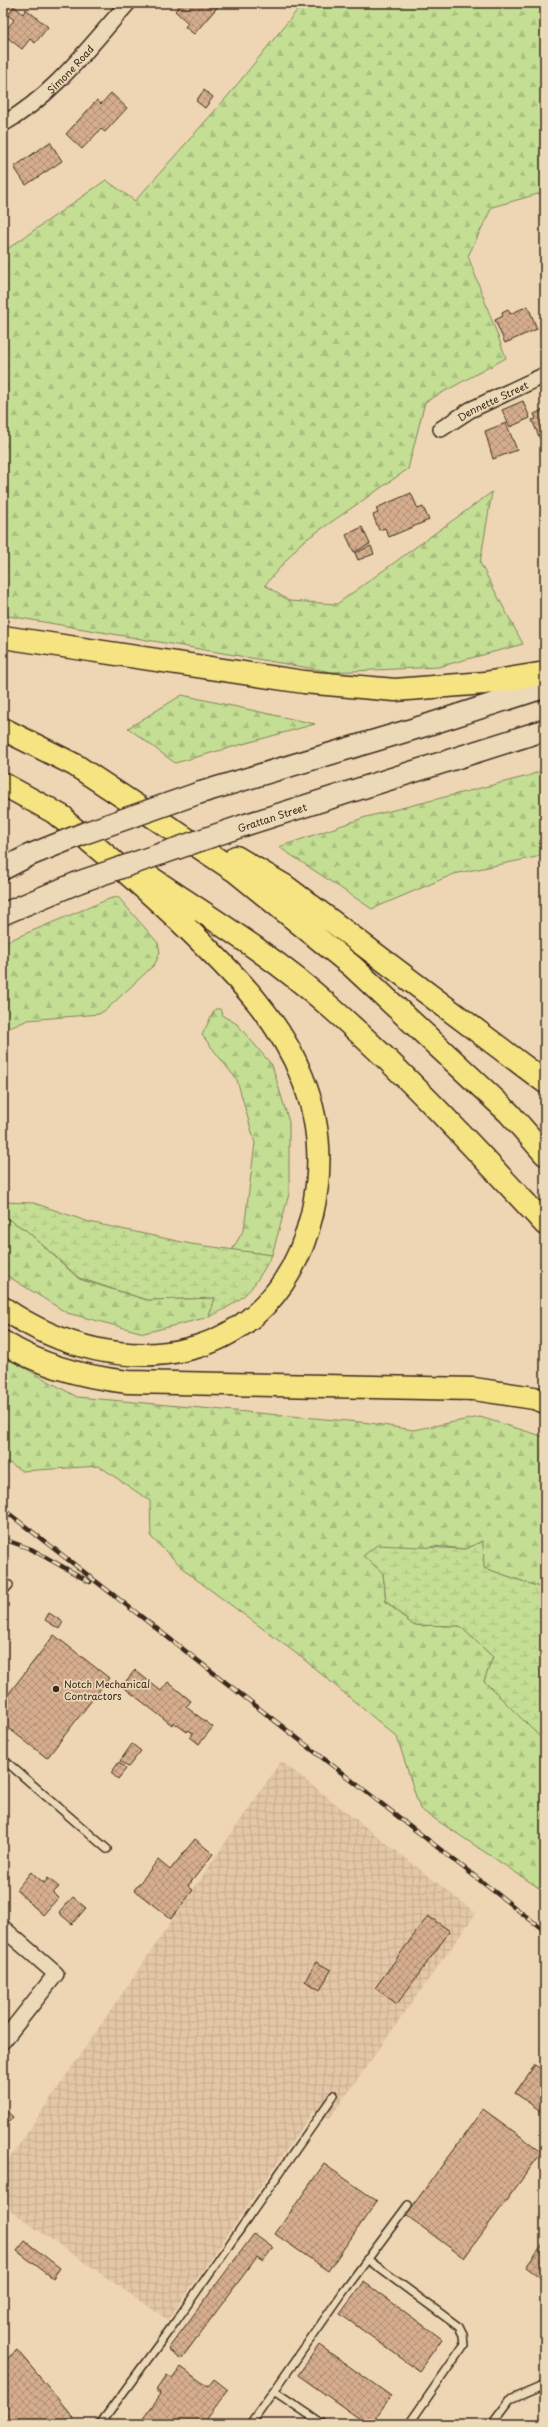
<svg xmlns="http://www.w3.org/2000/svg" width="548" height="2427" font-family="'Playpen Sans',sans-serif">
<defs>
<pattern id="industrial-grid" width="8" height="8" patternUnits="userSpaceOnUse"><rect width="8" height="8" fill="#e4c7a6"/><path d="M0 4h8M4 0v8" fill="none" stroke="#c4ab8e"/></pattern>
<pattern id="forest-firs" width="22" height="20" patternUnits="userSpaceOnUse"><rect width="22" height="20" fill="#c4de94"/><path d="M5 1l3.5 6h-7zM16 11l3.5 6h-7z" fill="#a9bf7f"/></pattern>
<pattern id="wetland-marsh" width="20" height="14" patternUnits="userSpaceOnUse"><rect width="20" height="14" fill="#c4de94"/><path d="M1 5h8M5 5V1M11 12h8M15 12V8" fill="none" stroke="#a9bf7f"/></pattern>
<pattern id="building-cross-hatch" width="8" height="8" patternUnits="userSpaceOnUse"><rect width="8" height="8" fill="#d6ae8e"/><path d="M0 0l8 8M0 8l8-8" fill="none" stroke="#af8e73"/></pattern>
</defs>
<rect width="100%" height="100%" fill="#eed6b4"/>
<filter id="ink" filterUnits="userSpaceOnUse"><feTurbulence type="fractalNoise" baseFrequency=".025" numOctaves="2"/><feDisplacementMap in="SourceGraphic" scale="8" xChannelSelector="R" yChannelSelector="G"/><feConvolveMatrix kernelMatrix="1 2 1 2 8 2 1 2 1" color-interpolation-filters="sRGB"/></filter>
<g filter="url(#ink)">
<path fill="url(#industrial-grid)" d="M281,1761L476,1913L329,2119L314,2110L168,2320L3,2206V2168Z"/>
<path fill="url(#forest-firs)" stroke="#808459" d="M303,3H545V192L492,207L468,256L506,358L425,402L408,469L301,543L265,585L289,601L337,604L492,492L480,563L523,644L438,667L332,672L3,615V252L106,180L135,201L227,97Z
M182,695L315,724L175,763L128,728Z
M545,769V853L536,857L454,874L372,909L279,847L366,817L528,776Z
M118,897L158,943L160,952L155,964L107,1009L99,1014L28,1020L3,1031V943L109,899Z
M215,1009H220L223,1016L237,1024L272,1065L289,1122V1194L272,1255L232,1250L244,1229L255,1143L237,1080L202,1035Z
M3,1216L26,1230L79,1279L147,1300L215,1298L209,1317L144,1333L67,1313L3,1273Z
M3,1356L77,1397L370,1423L413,1430L480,1417L545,1437V1589L484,1568L482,1541L466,1549L433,1546L383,1573L386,1602L413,1625L460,1626L493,1657L484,1681L545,1742V1892L420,1809L397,1737L301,1657L189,1574L151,1537L150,1501L99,1466L22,1471L3,1459Z"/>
<path fill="url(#wetland-marsh)" stroke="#808459" d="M3,1202L34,1203L89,1222L191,1244L272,1255C252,1291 246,1299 209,1317L215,1298L147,1300L79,1278L26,1230L3,1216Z
M483,1541L484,1568L545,1589V1742L484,1681L493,1657L460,1626L413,1625L386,1601L383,1573L363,1556L377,1545L466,1549Z"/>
<path fill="url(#building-cross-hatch)" stroke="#3b2a1e" d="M182,3H221L194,34L185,27L188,23L175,11Z
M14,6L23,14L26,9L48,27L35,43L30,39L22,49L3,34L14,20L8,15Z
M204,90L213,97L205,108L196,101Z
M111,93L127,108L105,132L101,129L82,149L66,134L97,100L101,104Z
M50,142L62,161L26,185L14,167Z
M528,306L537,329L505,343L495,320L503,316L502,312L508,309L510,314Z
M523,401L530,418L510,427L502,410Z
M545,409V451L532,420L536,419L534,414Z
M506,423L517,450L493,459L485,431Z
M411,493L418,509L423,507L429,520L389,537L385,528L379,530L373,515L378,513L376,508Z
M362,527L370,544L354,552L346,535Z
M371,546L374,554L358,560L355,553Z
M49,1613L63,1622L59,1629L45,1620Z
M54,1635L109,1678L47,1758L3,1724V1701Z
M135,1670L161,1691L168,1682L191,1701L186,1707L213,1727L199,1744L190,1737L193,1733L188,1730L187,1732L173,1722L172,1725L122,1686Z
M132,1744L141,1751L128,1767L120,1761Z
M119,1762L126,1769L118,1779L111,1773Z
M195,1839L213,1854L188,1886L193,1890L171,1919L134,1890L158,1860L170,1870Z
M31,1872L44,1883L48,1878L59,1887L53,1893L58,1898L43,1915L16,1890Z
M73,1897L86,1908L72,1924L59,1913Z
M428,1916L450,1931L397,2004L375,1988Z
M316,1962L331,1970L320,1990L305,1981Z
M535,2065L545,2072V2114L515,2093Z
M3,2108L13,2117L3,2129Z
M483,2109L542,2152L464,2258L406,2215Z
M324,2164L377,2201L328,2271L275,2234Z
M254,2234L273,2248L263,2261L257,2257L181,2359L168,2349Z
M25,2241L60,2268L53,2278L17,2251Z
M545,2241V2281L526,2267Z
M364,2282L442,2339L419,2371L340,2314Z
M319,2345L391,2396L371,2424H367L298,2375Z
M17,2350L74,2418L67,2424H3V2362Z
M181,2367L208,2387L214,2379L228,2390L202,2424H139L161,2394L156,2390L167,2375L172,2379Z"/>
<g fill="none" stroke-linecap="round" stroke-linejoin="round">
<g stroke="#3b2a1e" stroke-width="10">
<path id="lane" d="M3,1592L9,1585
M3,1759L107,1849
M367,2259L459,2327L463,2335L464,2345L409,2424
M274,2391L323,2424
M100,2424L176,2321L334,2095
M251,2424L344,2291L408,2205
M492,2424L510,2400L545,2385"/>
</g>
<g stroke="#3b2a1e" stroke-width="18">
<g id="street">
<path id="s1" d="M3,124C54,95 89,47 128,3"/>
<path id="s2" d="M441,429L470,410L545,375"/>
<path d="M3,1928L56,1974L3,2041"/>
</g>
</g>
<g stroke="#3b2a1e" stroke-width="24">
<path id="secondary" d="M199,793L427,725L545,687
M245,825L545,730
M3,869L30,855
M3,914L79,882"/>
</g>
<g stroke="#3b2a1e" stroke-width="25">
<path id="highway" d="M3,637L304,682L395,690L485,683L545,673
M3,729L75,765L235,871L353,967L509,1113L545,1154
M3,784L63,817
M236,857L285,886L545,1082
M144,873C206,915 272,955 328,1005C406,1073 475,1149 545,1224
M3,1308C120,1389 276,1368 312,1214C323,1167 320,1121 302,1077C280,1020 236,976 193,934C147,889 100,849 50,809
M3,1342C40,1366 84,1377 128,1382L474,1389L534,1398L545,1402"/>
</g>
<use href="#lane" stroke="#ecd9b7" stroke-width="7"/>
<use href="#street" stroke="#ecd9b7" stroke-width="15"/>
<use href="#secondary" stroke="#ecd9b7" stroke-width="21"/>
<use href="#highway" stroke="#f6e381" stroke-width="22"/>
<g stroke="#3b2a1e" stroke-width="4.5">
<path id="rail" d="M3,1509L545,1931
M3,1539L31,1549L90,1582"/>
</g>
<use href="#rail" stroke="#ecd9b7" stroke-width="3" stroke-dasharray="9" stroke-linecap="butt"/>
<g stroke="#3b2a1e" stroke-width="24" stroke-linecap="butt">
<path id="secondary-bridge" d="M30,855L85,833L199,793
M79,882L245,825"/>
</g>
<use href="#secondary-bridge" stroke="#ecd9b7" stroke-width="21"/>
</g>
</g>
<circle fill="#3b2a1e" stroke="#ecd9b7" stroke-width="1.5" cx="56" cy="1689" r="4"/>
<g text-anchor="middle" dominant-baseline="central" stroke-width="3.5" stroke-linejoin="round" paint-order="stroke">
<g font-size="10" fill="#3b2a1e" stroke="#ecd9b7">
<text stroke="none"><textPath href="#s1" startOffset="87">Simone Road</textPath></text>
<text stroke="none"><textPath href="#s2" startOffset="59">Dennette Street</textPath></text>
<text transform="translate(272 817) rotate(-18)">Grattan Street</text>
</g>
<g font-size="10" fill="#3b2a1e" stroke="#ecd9b7" text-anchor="start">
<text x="64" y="1683">Notch Mechanical<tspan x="64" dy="12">Contractors</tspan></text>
</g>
</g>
<rect width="548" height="2427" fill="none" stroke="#ecd9b7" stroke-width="16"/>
<rect x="8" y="8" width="532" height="2411" fill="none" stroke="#3b2a1e" stroke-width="1.5" filter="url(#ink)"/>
</svg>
